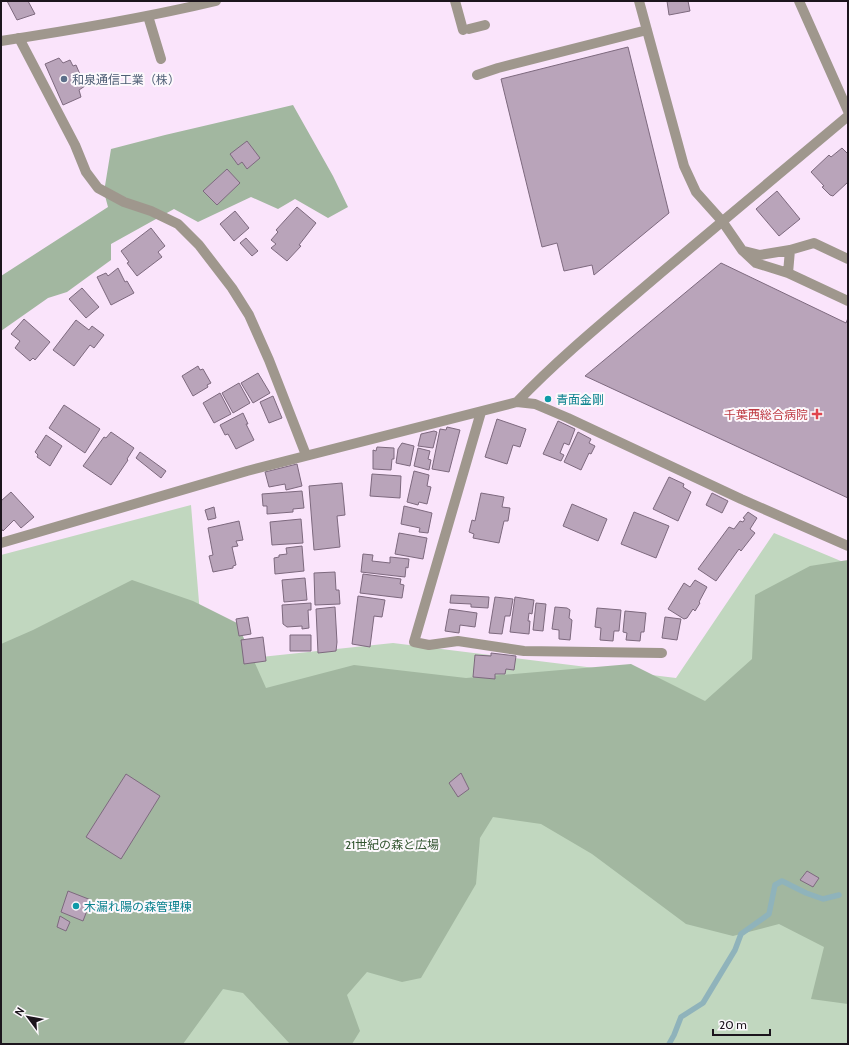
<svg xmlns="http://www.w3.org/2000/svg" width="849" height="1045" font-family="Cabin,'Noto Sans JP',sans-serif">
<rect width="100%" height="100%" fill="#fae4fb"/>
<path fill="#c1d7bf" d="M191,505L204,663L393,643L676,678L774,533L848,564V1044H1V555Z"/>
<path fill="#a2b7a0" d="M293,105L333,176L348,207L328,218L295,199L278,209L251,197L198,222L174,209L111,244V260L67,292L48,298L1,331V276L108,207L104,192L111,149L165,135Z
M848,560V1004L811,999L824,947L779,924L733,936L686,924L592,854L541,824L493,817L480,838L476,884L421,978L402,982L367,972L347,995L360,1031L352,1044H290L243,993L223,989L183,1044H1V644L33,630L132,580L193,601L237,623L266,688L354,665L466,678L631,664L705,701L752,659L755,595L810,566Z"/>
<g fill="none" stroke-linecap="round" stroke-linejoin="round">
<path stroke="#8fb3bb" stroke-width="5.5" d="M669,1044L674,1035L681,1017L703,1003L735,950L741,934L769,914L775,885L782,881L806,893L823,899L839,895"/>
</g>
<path fill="#b9a4ba" stroke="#7d697e" d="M7,1H28L35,14L17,20Z
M667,1H688L690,11L669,15Z
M628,47L669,213L594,275L592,265L564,271L557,243L542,247L501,79Z
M59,58L63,63L70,60L73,66L76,65L85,86L79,90L81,97L63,105L45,64Z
M247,141L260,158L247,169L242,162L238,165L230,154Z
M842,148L848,154V182L833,196L830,195L822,187L824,186L811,172L829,155L831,157Z
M227,169L240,183L217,205L203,191Z
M777,191L800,219L779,236L756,209Z
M297,207L316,223L299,245L301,246L287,261L271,248L276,244L271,240L278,232L276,230Z
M235,211L249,228L234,241L220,224Z
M151,228L165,246L158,252L162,257L137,276L127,263L129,262L121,251Z
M246,238L258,251L252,256L240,243Z
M721,263L846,323L848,318V498L585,376Z
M118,268L125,282L127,281L134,293L111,305L97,277L106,273L108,276Z
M82,288L99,307L86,318L69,299Z
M24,319L50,342L35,360L33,358L30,361L15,348L20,341L11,334Z
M76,320L89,330L92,326L104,335L94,348L90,345L74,366L53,350Z
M198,366L200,370L203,369L211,383L207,385L208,387L193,396L182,376Z
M258,373L270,393L253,403L241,383Z
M239,383L250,403L233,413L222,393Z
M220,393L231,414L214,423L203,403Z
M273,396L282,418L269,423L260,402Z
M64,405L100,429L85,453L49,428Z
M243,413L248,424H246L254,440L236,449L228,434L225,435L220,425Z
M497,419L526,429L520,447L513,445L507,464L485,457Z
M558,421L575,429L569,445L564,443L560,453L564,455L561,461L543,454Z
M447,427L460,430L449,472L432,469L440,429L446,430Z
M434,431L437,432L433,448L418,446L421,434Z
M111,432L134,448L127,459L128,460L111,485L83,466L104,437L106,438Z
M578,432L591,439L589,443L595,446L591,454L589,453L581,470L564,462Z
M46,435L62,446L50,466L37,457L38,455L35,452Z
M402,443L414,446L410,466L396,463L398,449Z
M377,447L394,448V459H392L391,470L373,469V450L376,451Z
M418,448L430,451L428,459L431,460L429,470L414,466Z
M140,452L166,471L161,478L136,458Z
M297,464L302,486L286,490L285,484L269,487L265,472Z
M414,471L429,475L427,486L431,487L427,504L419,502L418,505L407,502Z
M372,474L401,476L400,498L370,496Z
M669,477L684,484L683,487L691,492L678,521L653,509Z
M342,483L345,515L337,516L340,547L314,550L309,486Z
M302,491L304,508L293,509V512L267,514V506H263L262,494Z
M11,492L34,517L21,528L14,520L3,531L1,528V501Z
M481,493L504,497L502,507L510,508L508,521H504L499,543L473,538L474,534L469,532L472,520L475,521Z
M712,493L728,501L722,513L706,505Z
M572,504L607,519L598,541L563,526Z
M404,506L432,513L428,533L419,532L420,528L401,524Z
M214,507L216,518L208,520L205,510Z
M634,512L669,526L656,558L621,544Z
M748,512L757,518L750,529L755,533L741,551L739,549L716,581L698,569L729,527L734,529L740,521L743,522L745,519L743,518Z
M301,519L303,543L272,545L270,522Z
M239,521L243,540L236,541L238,546L232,547L236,565L233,566V568L213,572L209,556L213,555L208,528Z
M399,533L427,538L423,559L395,554Z
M302,546L304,571L275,574L274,558L279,557V555L287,554L286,548Z
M363,554L373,555L372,561L390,563V557L409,559L408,568L406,567L405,577L361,572Z
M335,572L336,590H339L340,604L315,605L314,573Z
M363,574L401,579L400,584L404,585L402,598L360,593Z
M305,578L307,600L284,602L282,580Z
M695,580L707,587L699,602L700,603L695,611L693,609L687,618L684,619L668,609L684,583L690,587Z
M451,595L489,597L488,608L471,607V604L450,603Z
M358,596L385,600L382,617L374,616L370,647L352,644Z
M495,597L513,599L510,616H505L502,634L489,633Z
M515,597L534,600L532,614L529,613L528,621H530L529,634L510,632Z
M311,603V610H308L309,628L302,629V626L287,627L283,624L282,605Z
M536,603L546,604L543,631L533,630Z
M335,607L337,642L336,651L318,653L316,609Z
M555,607L567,608L570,610L569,618L572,620L570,640L559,639V630L552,629Z
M597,608L621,610L619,631H614L613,641L600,640L601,628L595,627Z
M449,609L477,613L475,627L460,625L459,633L445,631Z
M625,611L646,613L644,632H641L640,641L626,640L627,633L623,632Z
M248,617L251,634L239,636L236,619Z
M665,617L681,619L677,640L662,638Z
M290,635H311V651H290Z
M263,637L266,661L244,664L241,640Z
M491,653L516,656L514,670L506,669L505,674H495V679L473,677L475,655L491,656Z
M461,773L469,789L458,797L449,783Z
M126,774L160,796L121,859L86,837Z
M807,871L819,878L813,887L800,880Z
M68,891L91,900L83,921L61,912Z
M60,916L70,922L66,931L57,927Z"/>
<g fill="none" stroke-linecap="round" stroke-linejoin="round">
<path stroke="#9f978d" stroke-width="10" d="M455,1L463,30
M639,1L684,166L696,192L722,221L742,250L756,263L788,273L848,301
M148,16L161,59
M469,29L485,25
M477,75L498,68L647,30
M744,251L760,255L790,250L814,243L848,259
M788,273L790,250"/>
<path stroke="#9f978d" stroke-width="10" d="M799,1L848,111
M19,38L75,145L86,172L98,188L124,202L151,211L178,224L199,245L232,288L249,315L269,360L306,455
M517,402C562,355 613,314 662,272C724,220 786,168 848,116
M481,412L414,642L429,645L458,641L524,651L662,653
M1,543L247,471L517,402L535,404L568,418L741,499L848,546"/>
<path stroke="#9f978d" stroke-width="10" d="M1,41C73,30 145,18 216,1"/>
</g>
<circle fill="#5c6f8a" stroke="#fcf8fc" stroke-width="1.5" cx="64" cy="79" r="4"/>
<g fill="#0f9aa8" stroke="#fcf8fc" stroke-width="1.5">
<circle cx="548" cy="399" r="4"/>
<circle cx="76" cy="906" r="4"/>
</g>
<path fill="#e0444e" stroke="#fcf8fc" stroke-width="1.5" d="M815 408h4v4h4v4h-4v4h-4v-4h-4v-4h4z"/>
<g text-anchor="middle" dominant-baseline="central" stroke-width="4" stroke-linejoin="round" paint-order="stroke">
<g font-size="12" fill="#4e5e75" stroke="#fcf8fc" text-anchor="start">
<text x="72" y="79">和泉通信工業（株）</text>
</g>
<g font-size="12" fill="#0d838f" stroke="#fcf8fc" text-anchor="start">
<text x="556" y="399">青面金剛</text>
<text x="84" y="906">木漏れ陽の森管理棟</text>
</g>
<g font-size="12" fill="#be3a42" stroke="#fcf8fc" text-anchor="end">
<text x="808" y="414">千葉西総合病院</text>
</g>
<g font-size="12" fill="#335531" stroke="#fcf8fc">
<text x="392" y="844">21世紀の森と広場</text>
</g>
</g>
<rect width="849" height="1045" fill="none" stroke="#1c151d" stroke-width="4"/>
<g transform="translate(28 1017) rotate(302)" stroke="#fcf8fc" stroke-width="3" paint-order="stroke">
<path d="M0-3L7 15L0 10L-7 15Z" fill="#1c151d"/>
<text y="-6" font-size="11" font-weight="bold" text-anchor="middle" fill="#1c151d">N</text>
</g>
<path d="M713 1029v6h57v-6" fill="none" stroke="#1c151d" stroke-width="2"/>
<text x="719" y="1029" font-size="12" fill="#1c151d" stroke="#fcf8fc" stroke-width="3" paint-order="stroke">20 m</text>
</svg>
